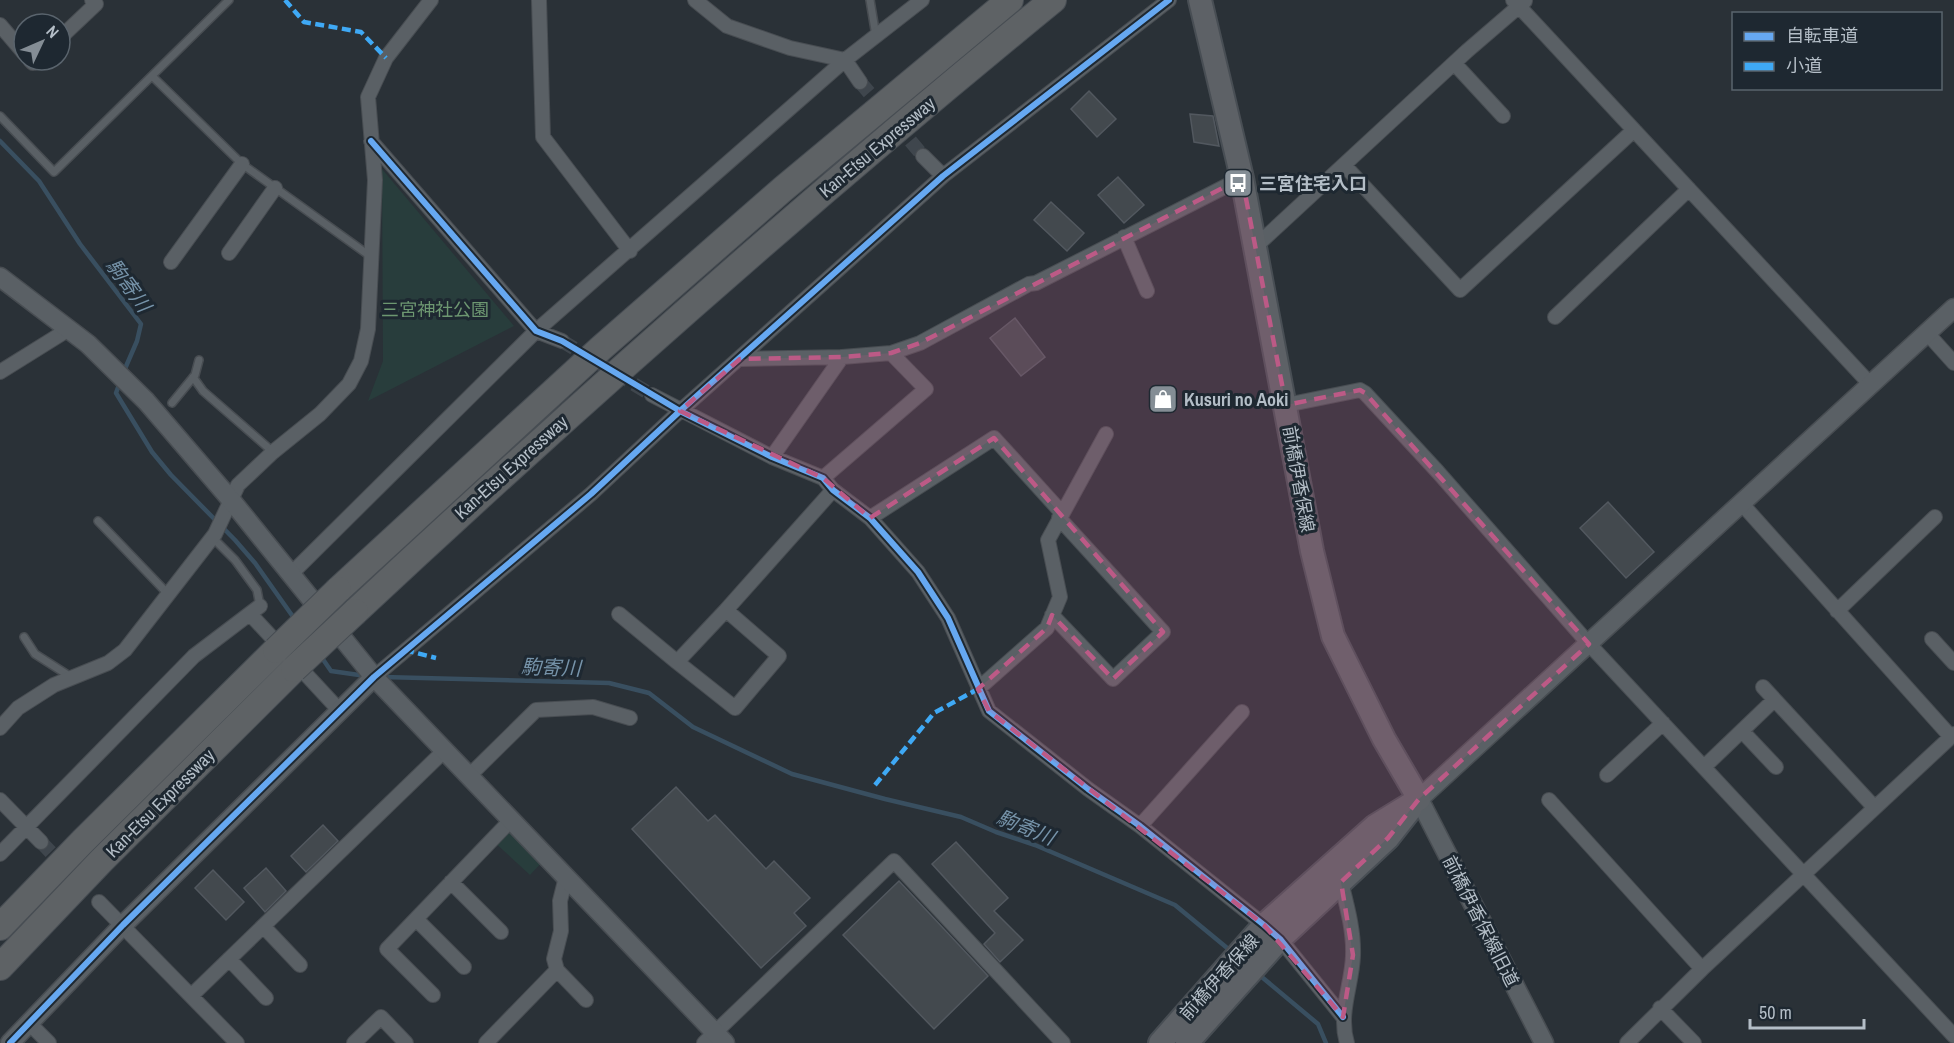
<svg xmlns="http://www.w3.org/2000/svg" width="1954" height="1043" font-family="'Archivo Narrow','Noto Sans JP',sans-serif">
<rect width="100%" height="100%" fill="#2a3137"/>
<path fill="#283d3c" d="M382,169L514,326L368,401L383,361Z
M515,824L547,857L530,875L492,840Z"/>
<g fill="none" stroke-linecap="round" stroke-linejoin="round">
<path stroke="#394f60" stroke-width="4.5" d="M0,141L39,181L80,244L141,324L137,341L124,371
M120,382L116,393L152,452L171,475L235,540L255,563L296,621
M320,655L331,671L366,676
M383,677L609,683L649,693L693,727L792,774L885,799L961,817L996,832L1035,845L1175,905L1232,952
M1257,973L1318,1024L1326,1043"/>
</g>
<path fill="#43494e" stroke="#52585f" stroke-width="1.5" d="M1089,91L1116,119L1097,137L1071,109Z
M1190,114L1213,116L1219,146L1194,142Z
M1118,177L1144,205L1124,223L1098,195Z
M1051,202L1084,233L1067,251L1034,220Z
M1015,318L1045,357L1021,376L990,338Z
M1608,502L1654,552L1626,578L1580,528Z
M676,787L708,821L715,815L766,869L774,861L810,898L794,913L806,926L761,968L632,829Z
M323,825L338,841L306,872L291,856Z
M956,842L1008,898L994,911L1023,940L1000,962L984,944L995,933L932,864Z
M266,868L286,891L265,912L244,888Z
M213,870L244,902L226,920L195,888Z
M899,881L988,976L934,1029L843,935Z"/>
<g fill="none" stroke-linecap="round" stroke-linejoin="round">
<path stroke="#3f464d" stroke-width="14" stroke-dasharray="14 7" stroke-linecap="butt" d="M860,82L884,110
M897,125L923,156
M562,341L652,395
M41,842L64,866"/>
<g stroke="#484d52" stroke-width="10">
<path id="service" d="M870,0L876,36
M152,76L242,164L370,256
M0,116L54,172L229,0
M193,377L203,391L273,452
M172,403L195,375L199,360
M98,521L168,594
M212,537L235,560L257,590L260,606
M24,637L35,654L71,677"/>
</g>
<g stroke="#484d52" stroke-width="16">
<path id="minor" d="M539,0L543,137L630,251
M695,0L727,26L790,48L845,60L860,82
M1513,0L1871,385
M0,25L24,53
M60,38L96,4L92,0
M30,60L33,63L36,60
M1454,63L1503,116
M371,141L536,331L562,341
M923,156L943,176
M1344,165L1460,290L1634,130
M1124,237L1147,291
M1255,247L1467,51L1525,1
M229,253L275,188
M171,262L242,164
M1555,317L1689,189
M1927,333L1954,363
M740,359L842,357L891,353L920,343L1029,284L1036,283L1242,178
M0,372L69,329
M652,395L772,457L823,478L833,490L870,518L918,572L948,618L989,711L1088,789L1140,826L1264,925L1280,939L1343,1017
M1286,405L1360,390L1365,393L1438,472L1589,644L1954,1036
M772,457L842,357
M823,478L926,389L891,353
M1742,504L1951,737
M870,518L994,438L1062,513
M291,574L536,331L845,60L922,0
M726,610L779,656L735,708L677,662L726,610L833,490
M1837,611L1935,517
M250,614L340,711
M619,614L677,662
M1052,615L1113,679L1163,632L1059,518
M1932,639L1954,663
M374,677L591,494L680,411L943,176L1169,0
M1763,687L1874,807
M978,689L1047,628L1060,597L1048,540L1106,434
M0,728L18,708L54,685L108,663L125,650L215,534L238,485L273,452L320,414L349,384L361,361L368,329L375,180L368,97L386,58L431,0
M1742,731L1776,767
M1704,767L1774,700
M1607,775L1663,723
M469,776L536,710L593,707L630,718
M0,800L41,842
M1549,800L1702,969
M1140,826L1242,712
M0,854L194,656L260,606
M566,877L560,901L561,931L554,959L557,970L586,1000
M451,882L501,932
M1341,882C1347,906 1354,931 1353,956C1352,985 1338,1013 1347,1043
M99,902L237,1043
M416,919L464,967
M263,926L300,965
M229,959L266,998
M433,995L387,949L511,820
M191,996L445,750
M1660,1008L1694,1043
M29,1023L49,1043
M354,1043L381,1017L406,1043
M486,1043L557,970
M704,1043L894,861L1063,1043
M1627,1043L1702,969L1954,734"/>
</g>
<g stroke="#484d52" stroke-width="21">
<path id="tertiary" d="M0,277L88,344L146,401L231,500L374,677L725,1043
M10,1043L123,925L374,677
M1544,1043L1419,799L1954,308"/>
</g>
<g stroke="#484e54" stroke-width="26">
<path id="primary" d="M1200,0L1242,178L1312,551L1333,636L1384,739L1419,799
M1160,1043L1264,925L1375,826L1419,799
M1187,1043L1280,939L1388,838L1410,810"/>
</g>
<g stroke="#474d53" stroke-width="28">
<path id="motorway" d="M338,590L600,349L783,189L1010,0
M355,612C581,401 813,196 1053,0
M0,927L83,841L276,650
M0,967L101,861L294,669"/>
</g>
<use href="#service" stroke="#5a6065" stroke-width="7"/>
<use href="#minor" stroke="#5a6065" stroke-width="14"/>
<use href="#tertiary" stroke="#5a6065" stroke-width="18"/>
<use href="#primary" stroke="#5d6166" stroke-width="22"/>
<use href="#motorway" stroke="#5e6265" stroke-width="26"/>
<g stroke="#474d53" stroke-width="28" stroke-linecap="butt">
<path id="motorway-bridge" d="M276,650L338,590
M294,669L355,612"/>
</g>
<use href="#motorway-bridge" stroke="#5e6265" stroke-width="26"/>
<path stroke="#3fa9f5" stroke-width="4.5" stroke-dasharray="9 4.5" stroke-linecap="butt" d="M285,0L304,22L361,32L386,58
M405,650L436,658
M875,785L934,713L978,689"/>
<g stroke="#1e2831" stroke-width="10">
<path id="cycleway" d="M371,141L536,331L562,341L680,411L772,457L823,478L833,490L870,518L918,572L948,618L989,711L1088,789L1140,826L1264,925L1280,939L1343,1017
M10,1043L123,925L374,677L591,494L680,411L943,176L1169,0"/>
</g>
<use href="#cycleway" stroke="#66a8f1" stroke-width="6"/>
</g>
<path fill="#bc5a86" fill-opacity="0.2" stroke="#bc5a86" stroke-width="4.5" stroke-dasharray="12 8" stroke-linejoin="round" d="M1242,178L1286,405L1360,390L1365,393L1589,644L1419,799L1388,838L1341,882L1353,955L1343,1017L1264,925L989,711L978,689L1047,628L1052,615L1113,679L1163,632L994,438L870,518L823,478L680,411L740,359L842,357L891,353L920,343Z"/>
<defs>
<g id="bus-square" transform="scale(1.5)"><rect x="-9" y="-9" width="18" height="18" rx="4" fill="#848d95" stroke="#1e2831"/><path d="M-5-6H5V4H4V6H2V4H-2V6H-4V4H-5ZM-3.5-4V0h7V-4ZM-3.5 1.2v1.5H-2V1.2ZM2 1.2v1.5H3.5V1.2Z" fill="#fff"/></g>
<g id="shop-square" transform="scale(1.5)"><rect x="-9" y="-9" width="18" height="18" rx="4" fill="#848d95" stroke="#1e2831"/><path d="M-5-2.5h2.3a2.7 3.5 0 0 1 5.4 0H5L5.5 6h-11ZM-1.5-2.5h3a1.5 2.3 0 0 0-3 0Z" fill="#fff"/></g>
</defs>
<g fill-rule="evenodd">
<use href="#bus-square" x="1238" y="183"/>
<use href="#shop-square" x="1163" y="399"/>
</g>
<g text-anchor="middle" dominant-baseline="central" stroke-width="6" stroke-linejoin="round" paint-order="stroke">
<g font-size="18" fill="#b4bec7" stroke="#1e2831">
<text transform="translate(877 147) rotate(-40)">Kan-Etsu Expressway</text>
<text transform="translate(511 467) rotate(-42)">Kan-Etsu Expressway</text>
<text transform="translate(1299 479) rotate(80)">前橋伊香保線</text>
<text transform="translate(160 803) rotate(-45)">Kan-Etsu Expressway</text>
<text transform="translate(1481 921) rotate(63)">前橋伊香保線旧道</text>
<text transform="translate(1219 977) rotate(-48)">前橋伊香保線</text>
</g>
<g font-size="18" font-weight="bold" fill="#b4bec7" stroke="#1e2831" text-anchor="start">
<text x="1259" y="183">三宮住宅入口</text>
<text x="1184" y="399">Kusuri no Aoki</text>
</g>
<g font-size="18" fill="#6d9771" stroke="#1e2831">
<text x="435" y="309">三宮神社公園</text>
</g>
<g font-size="20" font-style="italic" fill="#7693a9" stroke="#1e2831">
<text transform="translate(129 285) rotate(54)">駒寄川</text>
<text transform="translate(551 667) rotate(2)">駒寄川</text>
<text transform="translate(1026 827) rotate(22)">駒寄川</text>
</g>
</g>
<rect x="1732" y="12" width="210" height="78" fill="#1e2831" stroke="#5a646d" stroke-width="1.5"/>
<rect x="1744" y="32" width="30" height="9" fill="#66a8f1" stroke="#5a646d" stroke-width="1.5"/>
<text x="1786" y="42" font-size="18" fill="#b4bec7">自転車道</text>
<rect x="1744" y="62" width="30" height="9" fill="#3fa9f5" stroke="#5a646d" stroke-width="1.5"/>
<text x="1786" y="72" font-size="18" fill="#b4bec7">小道</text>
<g transform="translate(42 42) rotate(46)"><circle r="28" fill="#1e2831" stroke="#5a646d" stroke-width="1.5"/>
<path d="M0-4.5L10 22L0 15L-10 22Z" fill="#848d95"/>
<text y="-9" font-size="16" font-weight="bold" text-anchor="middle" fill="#b4bec7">N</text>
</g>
<path d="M1750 1019v9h114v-9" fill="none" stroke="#b4bec7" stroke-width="3"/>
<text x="1759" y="1019" font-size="18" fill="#b4bec7" stroke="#1e2831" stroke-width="4.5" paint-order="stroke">50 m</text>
</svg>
